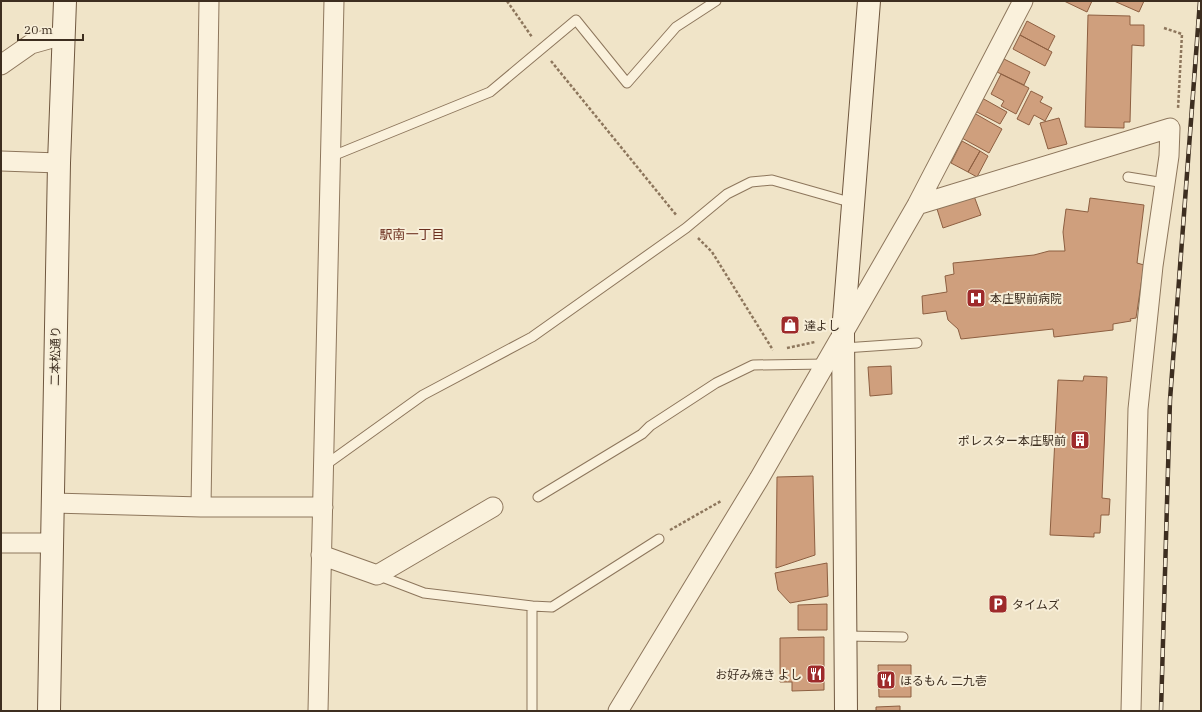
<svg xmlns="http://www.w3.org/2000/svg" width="1202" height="712" font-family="'IBM Plex Serif','Noto Sans JP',serif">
<rect width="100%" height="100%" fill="#f0e4c8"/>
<path fill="#cf9f7d" stroke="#8d5f41" d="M1064,1H1092L1087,12Z
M1114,1H1144L1139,12Z
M1088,15L1130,16V25H1144V46L1132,45L1130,122H1124V128L1085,127Z
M1027,21L1055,36L1048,50L1020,35Z
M1020,35L1052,52L1045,66L1013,49Z
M1004,59L1030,72L1024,85L997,72Z
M1001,74L1029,88L1016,114L1001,106L1004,101L991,94Z
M1031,91L1043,97L1040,102L1052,108L1045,121L1034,115L1029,125L1017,119Z
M982,98L1007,112L1000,124L975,111Z
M974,113L1002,129L989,153L960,137Z
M1059,118L1067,144L1048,149L1040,123Z
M962,141L980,151L968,172L951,163Z
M980,151L988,156L977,177L968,172Z
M974,196L981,215L943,228L937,209Z
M1090,198L1144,205L1137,263L1144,265L1136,318L1130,319L1131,321L1113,324V330L1054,337L1053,329L961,339L958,329L948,320L946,311L923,314L922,296L947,292L945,276L954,274L953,263L1034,255L1049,251H1065L1063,232L1066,209L1088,212Z
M891,366L892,394L870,396L868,367Z
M1084,376L1107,377L1102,498L1110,499L1109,515H1101L1100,533H1094V537L1050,535L1058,380L1083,381Z
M813,476L815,555L776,568L777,477Z
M827,563L828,596L790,603L778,590L775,573Z
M827,604V630H798V605Z
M824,637V690L792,691V682H780V638Z
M878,665H911V697H879Z
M900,706V711H876V707Z"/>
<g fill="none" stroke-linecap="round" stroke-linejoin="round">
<g stroke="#8d765c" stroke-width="11">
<path id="lane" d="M330,157L490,92L576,20L627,83L676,27L716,1
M1128,177L1165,183
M844,348L917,343
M324,466L423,395L532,337L686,228L727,194L751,182L772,180L853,203
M538,497L642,434L650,426L716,383L753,365L826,364
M377,575L424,593L532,606V711
M532,606L552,607L659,539
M845,636L903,637"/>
</g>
<g stroke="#8d765c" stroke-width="21">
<path id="street" d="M1,65L31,44L63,35
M1,161L59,163
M917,205L1170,128L1169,156L1153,266L1138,409L1131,711
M53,503L201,507H323
M201,507L209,1
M1,543H52
M321,555L377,575L493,507
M318,711L334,1
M618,711L759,479L917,205L1023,1"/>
</g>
<g stroke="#6f573f" stroke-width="24">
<path id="secondary" d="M49,711L59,163L65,1
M846,711L843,332L869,1"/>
</g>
<path stroke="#8d765c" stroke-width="2.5" stroke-dasharray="3 2" stroke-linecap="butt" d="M507,1L532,37
M1164,28L1182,34L1178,109
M551,61L677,216
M698,238L712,252L773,350
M787,348L815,342
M670,530L721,501"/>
<use href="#lane" stroke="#faf1dc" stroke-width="9"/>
<use href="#street" stroke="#faf1dc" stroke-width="19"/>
<use href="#secondary" stroke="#faf1dc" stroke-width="22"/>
<g stroke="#3d2e20" stroke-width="4.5">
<path id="rail" d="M1161,711L1170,400L1200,1"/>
</g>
<use href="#rail" stroke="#f7eed8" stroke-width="3" stroke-dasharray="9" stroke-linecap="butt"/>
</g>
<defs>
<g id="hospital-square" transform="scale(1)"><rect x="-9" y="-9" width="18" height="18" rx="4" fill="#9e2a2b" stroke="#f7eed8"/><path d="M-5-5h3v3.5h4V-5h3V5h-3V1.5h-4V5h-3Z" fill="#fff"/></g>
<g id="shop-square" transform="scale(1)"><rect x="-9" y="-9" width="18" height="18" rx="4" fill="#9e2a2b" stroke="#f7eed8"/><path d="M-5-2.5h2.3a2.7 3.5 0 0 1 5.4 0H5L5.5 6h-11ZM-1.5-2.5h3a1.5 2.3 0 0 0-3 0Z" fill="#fff"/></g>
<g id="building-square" transform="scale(1)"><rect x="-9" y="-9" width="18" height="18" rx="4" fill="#9e2a2b" stroke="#f7eed8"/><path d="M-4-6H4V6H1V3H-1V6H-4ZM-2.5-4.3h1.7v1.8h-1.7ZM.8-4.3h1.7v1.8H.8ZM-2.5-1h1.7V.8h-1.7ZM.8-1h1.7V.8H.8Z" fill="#fff"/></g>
<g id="parking-square" transform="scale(1)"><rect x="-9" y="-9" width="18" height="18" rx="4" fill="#9e2a2b" stroke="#f7eed8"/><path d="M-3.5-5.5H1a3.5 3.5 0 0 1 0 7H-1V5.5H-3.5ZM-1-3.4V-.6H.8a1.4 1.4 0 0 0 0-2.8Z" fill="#fff"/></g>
<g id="restaurant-square" transform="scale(1)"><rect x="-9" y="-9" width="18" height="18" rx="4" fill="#9e2a2b" stroke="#f7eed8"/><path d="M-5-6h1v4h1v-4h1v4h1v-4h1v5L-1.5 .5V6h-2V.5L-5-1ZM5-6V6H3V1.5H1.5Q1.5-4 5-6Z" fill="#fff"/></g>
</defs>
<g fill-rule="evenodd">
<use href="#hospital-square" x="976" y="298"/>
<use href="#shop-square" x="790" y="325"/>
<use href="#building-square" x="1080" y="440"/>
<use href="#parking-square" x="998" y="604"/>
<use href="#restaurant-square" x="816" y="674"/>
<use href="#restaurant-square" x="886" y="680"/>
</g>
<g text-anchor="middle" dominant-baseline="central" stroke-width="4" stroke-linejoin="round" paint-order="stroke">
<g font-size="12" fill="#3d2e20" stroke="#f7eed8" text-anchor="start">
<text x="990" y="298">本庄駅前病院</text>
<text x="804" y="325">達よし</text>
<text x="1066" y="440" text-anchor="end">ポレスター本庄駅前</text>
<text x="1012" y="604">タイムズ</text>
<text x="802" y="674" text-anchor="end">お好み焼き よし</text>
<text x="900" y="680">ほるもん 二九壱</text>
</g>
<g font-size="12" fill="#3d2e20" stroke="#f7eed8">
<text transform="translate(55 356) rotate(-89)">二本松通り</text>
</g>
<g font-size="13" fill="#6b2e1e" stroke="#f7eed8">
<text x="412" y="234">駅南一丁目</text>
</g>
</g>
<rect width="1202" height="712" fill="none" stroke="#3d2e20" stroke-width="4"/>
<path d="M18 34v6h65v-6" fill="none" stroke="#3d2e20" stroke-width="2"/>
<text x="24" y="34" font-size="12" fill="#3d2e20" stroke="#f7eed8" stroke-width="3" paint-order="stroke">20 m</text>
</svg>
